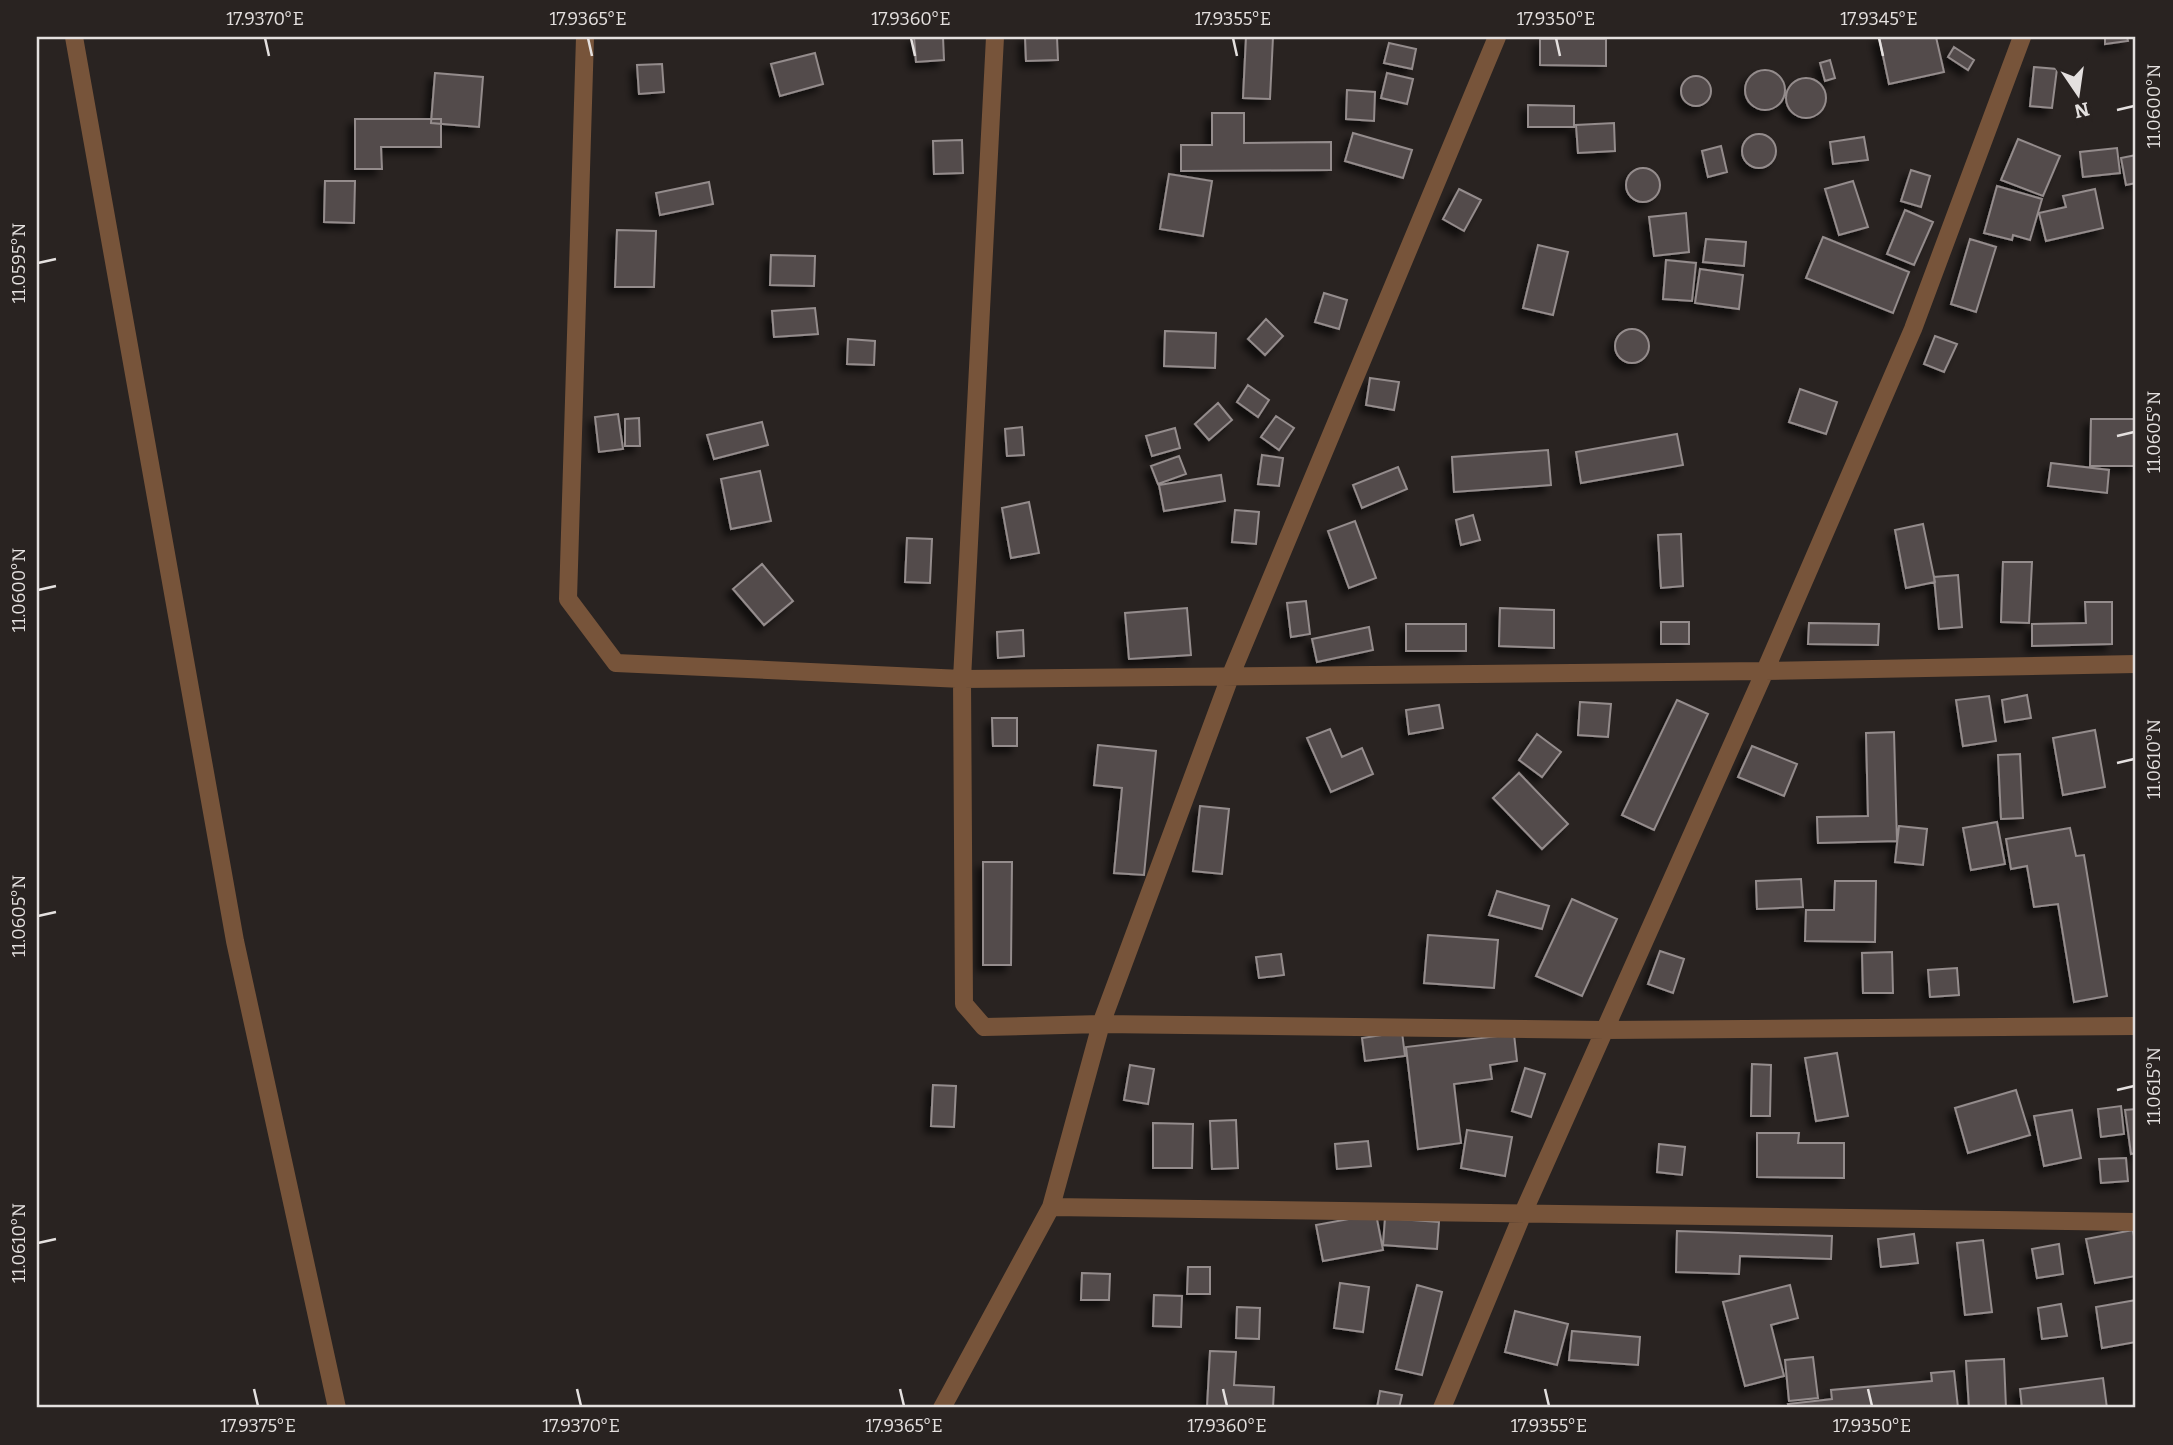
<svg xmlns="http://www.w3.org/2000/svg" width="2173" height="1445" font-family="Bitter,serif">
<defs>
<filter id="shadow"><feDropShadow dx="-6" dy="6" stdDeviation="3.5" flood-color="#0009"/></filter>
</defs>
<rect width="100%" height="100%" fill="#292321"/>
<path fill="#534b4c" stroke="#948c8c" stroke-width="2" filter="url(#shadow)" d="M914,37H943L944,60L916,62Z
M1025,37H1057L1058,60L1026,61Z
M1246,37H1273L1270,99L1243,98Z
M1879,37H1936L1944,72L1889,84Z
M2105,37H2127L2128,41L2105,44Z
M1540,39H1606V66L1540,65Z
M1389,43L1416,49L1412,69L1384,63Z
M1954,47L1974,60L1968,70L1948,57Z
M815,53L823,84L780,96L771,64Z
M1830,60L1835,78L1825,81L1820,63Z
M662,64L664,92L639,94L637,65Z
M2034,67L2057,69L2052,108L2030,106Z
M1745 90a20 20 0 1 1 40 0a20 20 0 1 1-40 0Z
M435,73L483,77L479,127L431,123Z
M1387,73L1413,79L1407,104L1381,98Z
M1681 91a15 15 0 1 1 30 0a15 15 0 1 1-30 0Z
M1786 98a20 20 0 1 1 40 0a20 20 0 1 1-40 0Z
M1347,90L1375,92L1374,121L1346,119Z
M1528,105L1574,106V127H1528Z
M1212,113H1244V143L1331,142V170L1181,171V145H1212Z
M355,119H441V147H381L382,169H355Z
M1614,123L1615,151L1578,153L1576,125Z
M1353,133L1412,150L1403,178L1345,161Z
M1742 151a17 17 0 1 1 34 0a17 17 0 1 1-34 0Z
M1864,137L1868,160L1833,164L1830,142Z
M2018,139L2060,156L2043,196L2001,180Z
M962,140L963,173L934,174L933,141Z
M1721,146L1727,172L1708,177L1702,151Z
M2117,148L2120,173L2083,177L2080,152Z
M2136,155V183L2126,185L2121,158Z
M1626 185a17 17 0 1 1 34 0a17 17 0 1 1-34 0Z
M1911,170L1930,176L1921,207L1901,201Z
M1169,174L1212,181L1203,236L1160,229Z
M325,181H355L354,223L324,222Z
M1853,181L1868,227L1839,235L1825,189Z
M709,182L713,204L660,215L656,193Z
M1997,186L2042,199L2030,240L2013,235L2012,240L1984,233Z
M1459,189L1481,200L1464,231L1443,219Z
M2095,189L2103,228L2046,241L2039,213L2066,207L2063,196Z
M1905,210L1933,222L1914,265L1887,254Z
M1686,213L1689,252L1654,256L1649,217Z
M617,230L656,231L654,287H615Z
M1823,237L1909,272L1893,313L1806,278Z
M1706,239L1746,242L1744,266L1703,262Z
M1970,239L1996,247L1976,312L1951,304Z
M1538,245L1568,252L1553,315L1523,308Z
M771,255L815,256L814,286L770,285Z
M1666,260L1696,263L1692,301L1663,299Z
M1700,269L1743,275L1739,309L1695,303Z
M1324,293L1347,300L1339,329L1315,322Z
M815,308L818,334L774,337L772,311Z
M1266,319L1283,336L1265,355L1248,339Z
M1615 346a17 17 0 1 1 34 0a17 17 0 1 1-34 0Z
M1165,331L1216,333L1215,368L1164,366Z
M1935,336L1957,344L1944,372L1924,364Z
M848,339L875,341L874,365L847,364Z
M1370,378L1399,382L1394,410L1366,405Z
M1248,385L1269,400L1258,417L1237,402Z
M1800,389L1837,402L1826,434L1789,422Z
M1218,403L1232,420L1209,440L1195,424Z
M618,414L623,449L599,452L595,417Z
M1276,416L1294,428L1279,450L1261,437Z
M639,418L640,446H625V419Z
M2091,419H2136V466H2090Z
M762,422L768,445L714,459L707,435Z
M1022,427L1024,455L1007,456L1005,429Z
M1175,428L1180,448L1152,456L1146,436Z
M1677,434L1683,465L1581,483L1576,452Z
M1548,450L1551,485L1454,492L1452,457Z
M1262,455L1283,458L1279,486L1258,484Z
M1179,456L1186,474L1158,484L1151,466Z
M2051,463L2109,470L2107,493L2048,486Z
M1398,467L1407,489L1362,508L1353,485Z
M760,471L771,521L731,529L721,479Z
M1221,475L1225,501L1164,511L1159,485Z
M1029,502L1039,553L1011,558L1002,508Z
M1235,510L1259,512L1256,544L1232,542Z
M1473,515L1480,540L1461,545L1456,520Z
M1355,521L1376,578L1349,588L1328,531Z
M1923,524L1935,582L1906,588L1895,530Z
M1681,534L1683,586L1661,588L1658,535Z
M907,538L932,539L930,583L905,582Z
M2003,562H2032L2029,623L2001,622Z
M762,564L793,601L764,625L733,589Z
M1958,575L1962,627L1939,629L1934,577Z
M1306,601L1310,634L1291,637L1287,603Z
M2085,602H2112V644L2032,646V624L2086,623Z
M1187,608L1191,655L1129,659L1125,613Z
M1500,608L1554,610V648L1499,646Z
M1661,622H1689V644H1661Z
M1809,623L1879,624L1878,645L1808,644Z
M1406,624H1466V651H1406Z
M1369,627L1373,650L1317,662L1312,639Z
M1023,630L1024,656L998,658L997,632Z
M2027,695L2031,718L2005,722L2002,700Z
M1989,696L1996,741L1963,746L1956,700Z
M1677,700L1708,714L1654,830L1622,815Z
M1580,702L1611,704L1608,737L1578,735Z
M1439,705L1443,728L1409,734L1406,710Z
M992,718H1017V746H993Z
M1330,729L1342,757L1362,748L1373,774L1331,792L1307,738Z
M2095,730L2105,787L2063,795L2053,738Z
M1894,732L1897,841L1818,843L1817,817L1868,816L1866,733Z
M1537,734L1561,752L1542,777L1519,760Z
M1098,745L1156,751L1144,875L1114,873L1122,788L1094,785Z
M1752,746L1797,764L1784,796L1738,777Z
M2020,754L2023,818L2001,819L1998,755Z
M1519,773L1568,824L1542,849L1493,798Z
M1200,806L1229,809L1222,874L1193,871Z
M1997,822L2005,864L1971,870L1963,828Z
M1899,826L1927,829L1923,865L1895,862Z
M2070,828L2076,856L2084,855L2107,996L2074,1002L2058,904L2034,907L2027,866L2011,869L2006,839Z
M983,862H1012L1011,965H983Z
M1801,879L1803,907L1757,909L1756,881Z
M1835,881H1876L1875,942L1805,941L1806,910H1834Z
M1497,891L1549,906L1542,929L1489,915Z
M1572,899L1617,919L1582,996L1536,976Z
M1428,935L1498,940L1494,988L1424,983Z
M1660,951L1684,959L1673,993L1648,984Z
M1892,952L1893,993H1863L1862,953Z
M1281,954L1284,975L1259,978L1256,957Z
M1957,968L1959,995L1930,997L1928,970Z
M1402,1032L1405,1056L1365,1061L1362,1038Z
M1514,1034L1517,1061L1490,1065L1492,1079L1454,1084L1461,1143L1418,1149L1406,1047Z
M1837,1053L1848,1116L1816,1121L1805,1058Z
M1752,1064L1771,1065L1770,1116H1751Z
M1130,1065L1154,1069L1148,1104L1124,1100Z
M1525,1068L1545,1074L1531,1117L1512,1111Z
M933,1085L956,1086L954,1127L931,1126Z
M2016,1090L2030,1135L1968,1153L1955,1108Z
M2121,1106L2124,1134L2101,1137L2098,1109Z
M2136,1109V1153L2131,1154L2125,1110Z
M2072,1110L2081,1158L2044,1166L2034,1116Z
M1236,1120L1238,1168L1212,1169L1210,1121Z
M1153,1123L1193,1124L1192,1168H1153Z
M1467,1130L1512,1137L1505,1176L1461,1168Z
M1757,1133H1799L1798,1143H1844V1178L1757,1177Z
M1368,1141L1371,1166L1337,1169L1335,1144Z
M1659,1144L1685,1147L1682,1175L1657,1172Z
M2126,1158L2128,1181L2101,1183L2099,1159Z
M1376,1214L1383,1250L1323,1261L1316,1225Z
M1385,1218L1439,1222L1437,1249L1383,1245Z
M2133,1230L2136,1249V1276L2095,1283L2086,1239Z
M1677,1231L1832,1236L1831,1259L1740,1256L1739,1274L1676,1272Z
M1914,1234L1918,1263L1881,1267L1878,1239Z
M1983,1240L1992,1312L1965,1315L1957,1243Z
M2059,1244L2063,1274L2037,1278L2032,1249Z
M1188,1267H1210V1294H1187Z
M1082,1273L1110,1274L1109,1300H1081Z
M1340,1283L1369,1287L1363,1332L1334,1328Z
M1417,1285L1442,1292L1422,1375L1396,1369Z
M1790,1285L1798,1318L1771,1325L1784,1376L1745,1386L1723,1302Z
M1154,1295L1182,1296L1181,1327L1153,1326Z
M2136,1300V1342L2102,1348L2096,1307Z
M2061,1304L2067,1336L2042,1339L2038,1308Z
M1237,1307L1260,1308L1259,1339L1236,1338Z
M1515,1311L1568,1324L1557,1365L1505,1352Z
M1572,1331L1640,1337L1638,1365L1569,1360Z
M1210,1351L1236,1352L1234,1385L1274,1387L1273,1408H1207Z
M1813,1357L1818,1398L1789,1401L1785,1360Z
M2004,1359L2006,1408H1969L1966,1361Z
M1954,1371L1958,1408H1789L1788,1404L1832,1399L1831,1390L1932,1381L1931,1373Z
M2103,1378L2107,1408H2022L2020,1389Z
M1380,1391L1402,1395L1399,1408H1377Z"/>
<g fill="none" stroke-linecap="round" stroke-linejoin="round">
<path stroke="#77543a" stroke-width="18" d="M74,37L235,941L337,1408
M585,37L568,599L616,663L962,679L1765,671L2136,664
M1497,37L1230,677L1101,1024L1605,1030L2136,1026
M1051,1207L2136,1222
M942,1408L1051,1207L1101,1024L984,1027L964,1004L962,679L995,37
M1442,1408L1523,1213L1765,671L1913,329L2022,37"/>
</g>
<path fill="none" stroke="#e4e0df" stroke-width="2.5" d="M265,38L269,56M588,38L592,56M911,38L915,56M1233,38L1237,56M1556,38L1560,56M1879,38L1883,56M2117,110L2134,106M38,263L56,259M2117,436L2134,432M38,590L56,586M2117,763L2134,759M38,916L56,912M2117,1090L2134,1086M38,1243L56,1239M254,1389L258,1406M577,1389L581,1406M900,1389L904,1406M1223,1389L1227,1406M1545,1389L1549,1406M1868,1389L1872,1406"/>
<rect width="2173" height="1445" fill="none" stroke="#292321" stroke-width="77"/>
<g transform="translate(2078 94) rotate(167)" stroke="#292321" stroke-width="5" paint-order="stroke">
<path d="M0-5L12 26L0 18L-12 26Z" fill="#e4e0df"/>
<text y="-10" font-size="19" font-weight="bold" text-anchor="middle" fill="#e4e0df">N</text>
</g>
<rect x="38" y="38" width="2096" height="1368" fill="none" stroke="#e4e0df" stroke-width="2.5"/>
<g font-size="18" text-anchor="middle" fill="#e4e0df">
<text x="265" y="25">17.9370°E</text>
<text x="588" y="25">17.9365°E</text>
<text x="911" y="25">17.9360°E</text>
<text x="1233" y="25">17.9355°E</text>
<text x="1556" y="25">17.9350°E</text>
<text x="1879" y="25">17.9345°E</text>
<text transform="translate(2154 106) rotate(-90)" y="6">11.0600°N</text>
<text transform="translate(19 263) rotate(-90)" y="6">11.0595°N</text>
<text transform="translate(2154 432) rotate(-90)" y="6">11.0605°N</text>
<text transform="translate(19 590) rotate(-90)" y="6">11.0600°N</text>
<text transform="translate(2154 759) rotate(-90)" y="6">11.0610°N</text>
<text transform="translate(19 916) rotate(-90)" y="6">11.0605°N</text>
<text transform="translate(2154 1086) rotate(-90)" y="6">11.0615°N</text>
<text transform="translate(19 1243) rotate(-90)" y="6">11.0610°N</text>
<text x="258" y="1432">17.9375°E</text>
<text x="581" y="1432">17.9370°E</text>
<text x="904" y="1432">17.9365°E</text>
<text x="1227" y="1432">17.9360°E</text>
<text x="1549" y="1432">17.9355°E</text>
<text x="1872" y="1432">17.9350°E</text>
</g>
</svg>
